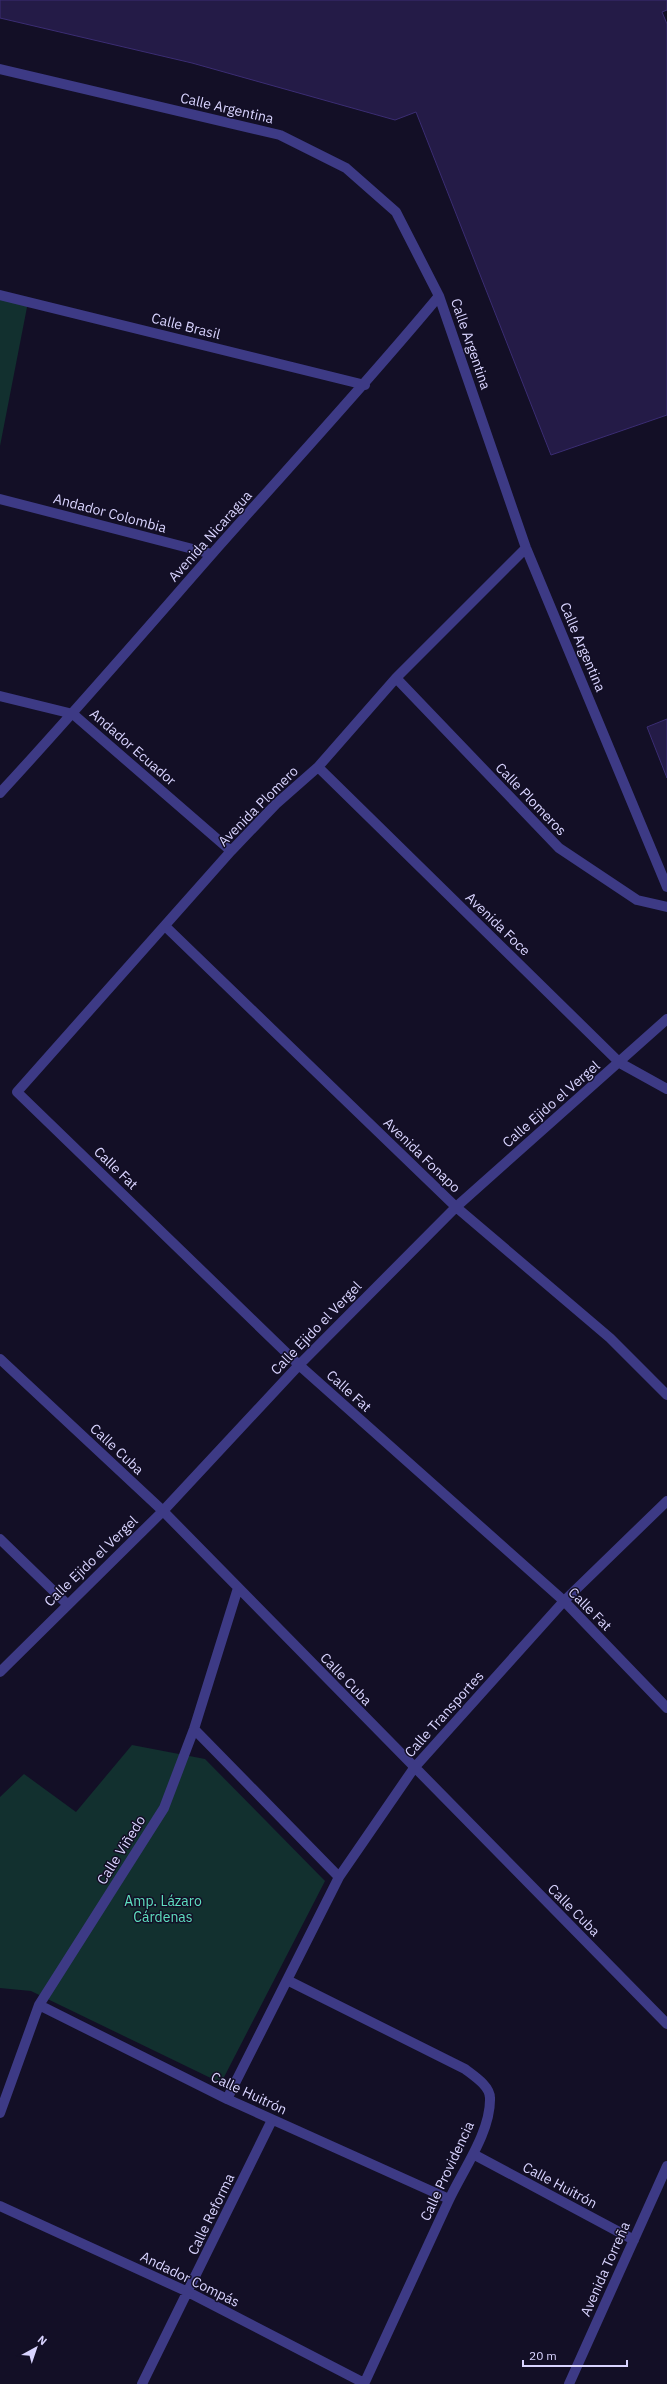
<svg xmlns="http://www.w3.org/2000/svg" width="667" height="2384" font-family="'IBM Plex Sans',sans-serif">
<rect width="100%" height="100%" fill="#130f26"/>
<path fill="#12302f" d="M0,295L28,302L0,446Z
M132,1745L205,1759L325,1881L221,2083L31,1991L0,1988V1797L24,1774L76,1812Z"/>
<path fill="#241b47" stroke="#3b2d73" d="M0,0H667V10L662,12L667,24V415L551,455L416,112L395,120L192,63L0,18Z
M667,719V778L647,727Z"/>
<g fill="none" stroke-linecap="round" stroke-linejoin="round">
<path stroke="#3d3a85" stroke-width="10" d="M0,69L280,135L346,168L396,212L439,296L526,548L667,887
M0,295L365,385
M0,499L212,554
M526,548L396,678L318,767L276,804L231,851L17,1092L299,1365L564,1601L667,1708
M396,678L559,848L637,900L667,907
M0,696L73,714L231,851
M318,767L620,1063L667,1089
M0,793C72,715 142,634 212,554C288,468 366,384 439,296
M165,926L456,1207L610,1338L667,1395
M0,1359L163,1511L667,2024
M0,1539L67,1604
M0,1672L163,1511L299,1365L456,1207L667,1019
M194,1729L339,1877
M287,1980L465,2069C474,2076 490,2086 490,2098C491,2132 462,2171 448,2202C420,2262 392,2323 364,2384
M39,2005L227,2099L449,2199
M227,2099L339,1877L414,1768L564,1601L667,1501
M0,2113L39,2005L164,1808L194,1729L238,1588
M473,2154L634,2240
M0,2206L188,2292L364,2383
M142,2384L272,2120
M569,2384L667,2166"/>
</g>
<g text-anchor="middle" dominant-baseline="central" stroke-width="3" stroke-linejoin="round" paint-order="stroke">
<g font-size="14" fill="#d9d4ff" stroke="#130f26">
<text transform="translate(227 108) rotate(13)">Calle Argentina</text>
<text transform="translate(186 326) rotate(14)">Calle Brasil</text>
<text transform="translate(471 344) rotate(71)">Calle Argentina</text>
<text transform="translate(110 513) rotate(15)">Andador Colombia</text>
<text transform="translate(210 536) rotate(-48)">Avenida Nicaragua</text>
<text transform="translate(583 647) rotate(67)">Calle Argentina</text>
<text transform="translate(133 747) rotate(41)">Andador Ecuador</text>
<text transform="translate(531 799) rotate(46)">Calle Plomeros</text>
<text transform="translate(258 806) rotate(-45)">Avenida Plomero</text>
<text transform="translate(498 924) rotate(44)">Avenida Foce</text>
<text transform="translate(551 1104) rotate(-41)">Calle Ejido el Vergel</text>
<text transform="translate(422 1155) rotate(44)">Avenida Fonapo</text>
<text transform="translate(116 1168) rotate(44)">Calle Fat</text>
<text transform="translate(316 1328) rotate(-46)">Calle Ejido el Vergel</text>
<text transform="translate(349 1391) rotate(42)">Calle Fat</text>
<text transform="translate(117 1449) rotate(43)">Calle Cuba</text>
<text transform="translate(91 1561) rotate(-44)">Calle Ejido el Vergel</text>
<text transform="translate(590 1609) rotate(45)">Calle Fat</text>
<text transform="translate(346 1679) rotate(46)">Calle Cuba</text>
<text transform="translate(444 1714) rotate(-48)">Calle Transportes</text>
<text transform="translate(121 1850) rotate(-58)">Calle Viñedo</text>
<text transform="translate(574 1910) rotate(45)">Calle Cuba</text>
<text transform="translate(249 2093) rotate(25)">Calle Huitrón</text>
<text transform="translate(447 2171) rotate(-65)">Calle Providencia</text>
<text transform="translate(560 2185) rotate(28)">Calle Huitrón</text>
<text transform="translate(211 2214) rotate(-64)">Calle Reforma</text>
<text transform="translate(605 2269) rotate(-66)">Avenida Torreña</text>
<text transform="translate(190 2279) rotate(26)">Andador Compás</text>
</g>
<g font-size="14" fill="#5fe0c0" stroke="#130f26">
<text x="163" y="1901">Amp. Lázaro<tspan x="163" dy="16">Cárdenas</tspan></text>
</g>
</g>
<g transform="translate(36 2348) rotate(40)" stroke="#130f26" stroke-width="3" paint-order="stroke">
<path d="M0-3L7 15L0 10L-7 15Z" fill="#d9d4ff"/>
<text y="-6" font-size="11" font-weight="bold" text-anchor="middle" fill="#d9d4ff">N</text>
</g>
<path d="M523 2360v6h104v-6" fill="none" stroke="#d9d4ff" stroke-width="2"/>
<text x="529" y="2360" font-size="12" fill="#d9d4ff" stroke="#130f26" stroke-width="3" paint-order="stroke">20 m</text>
</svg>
